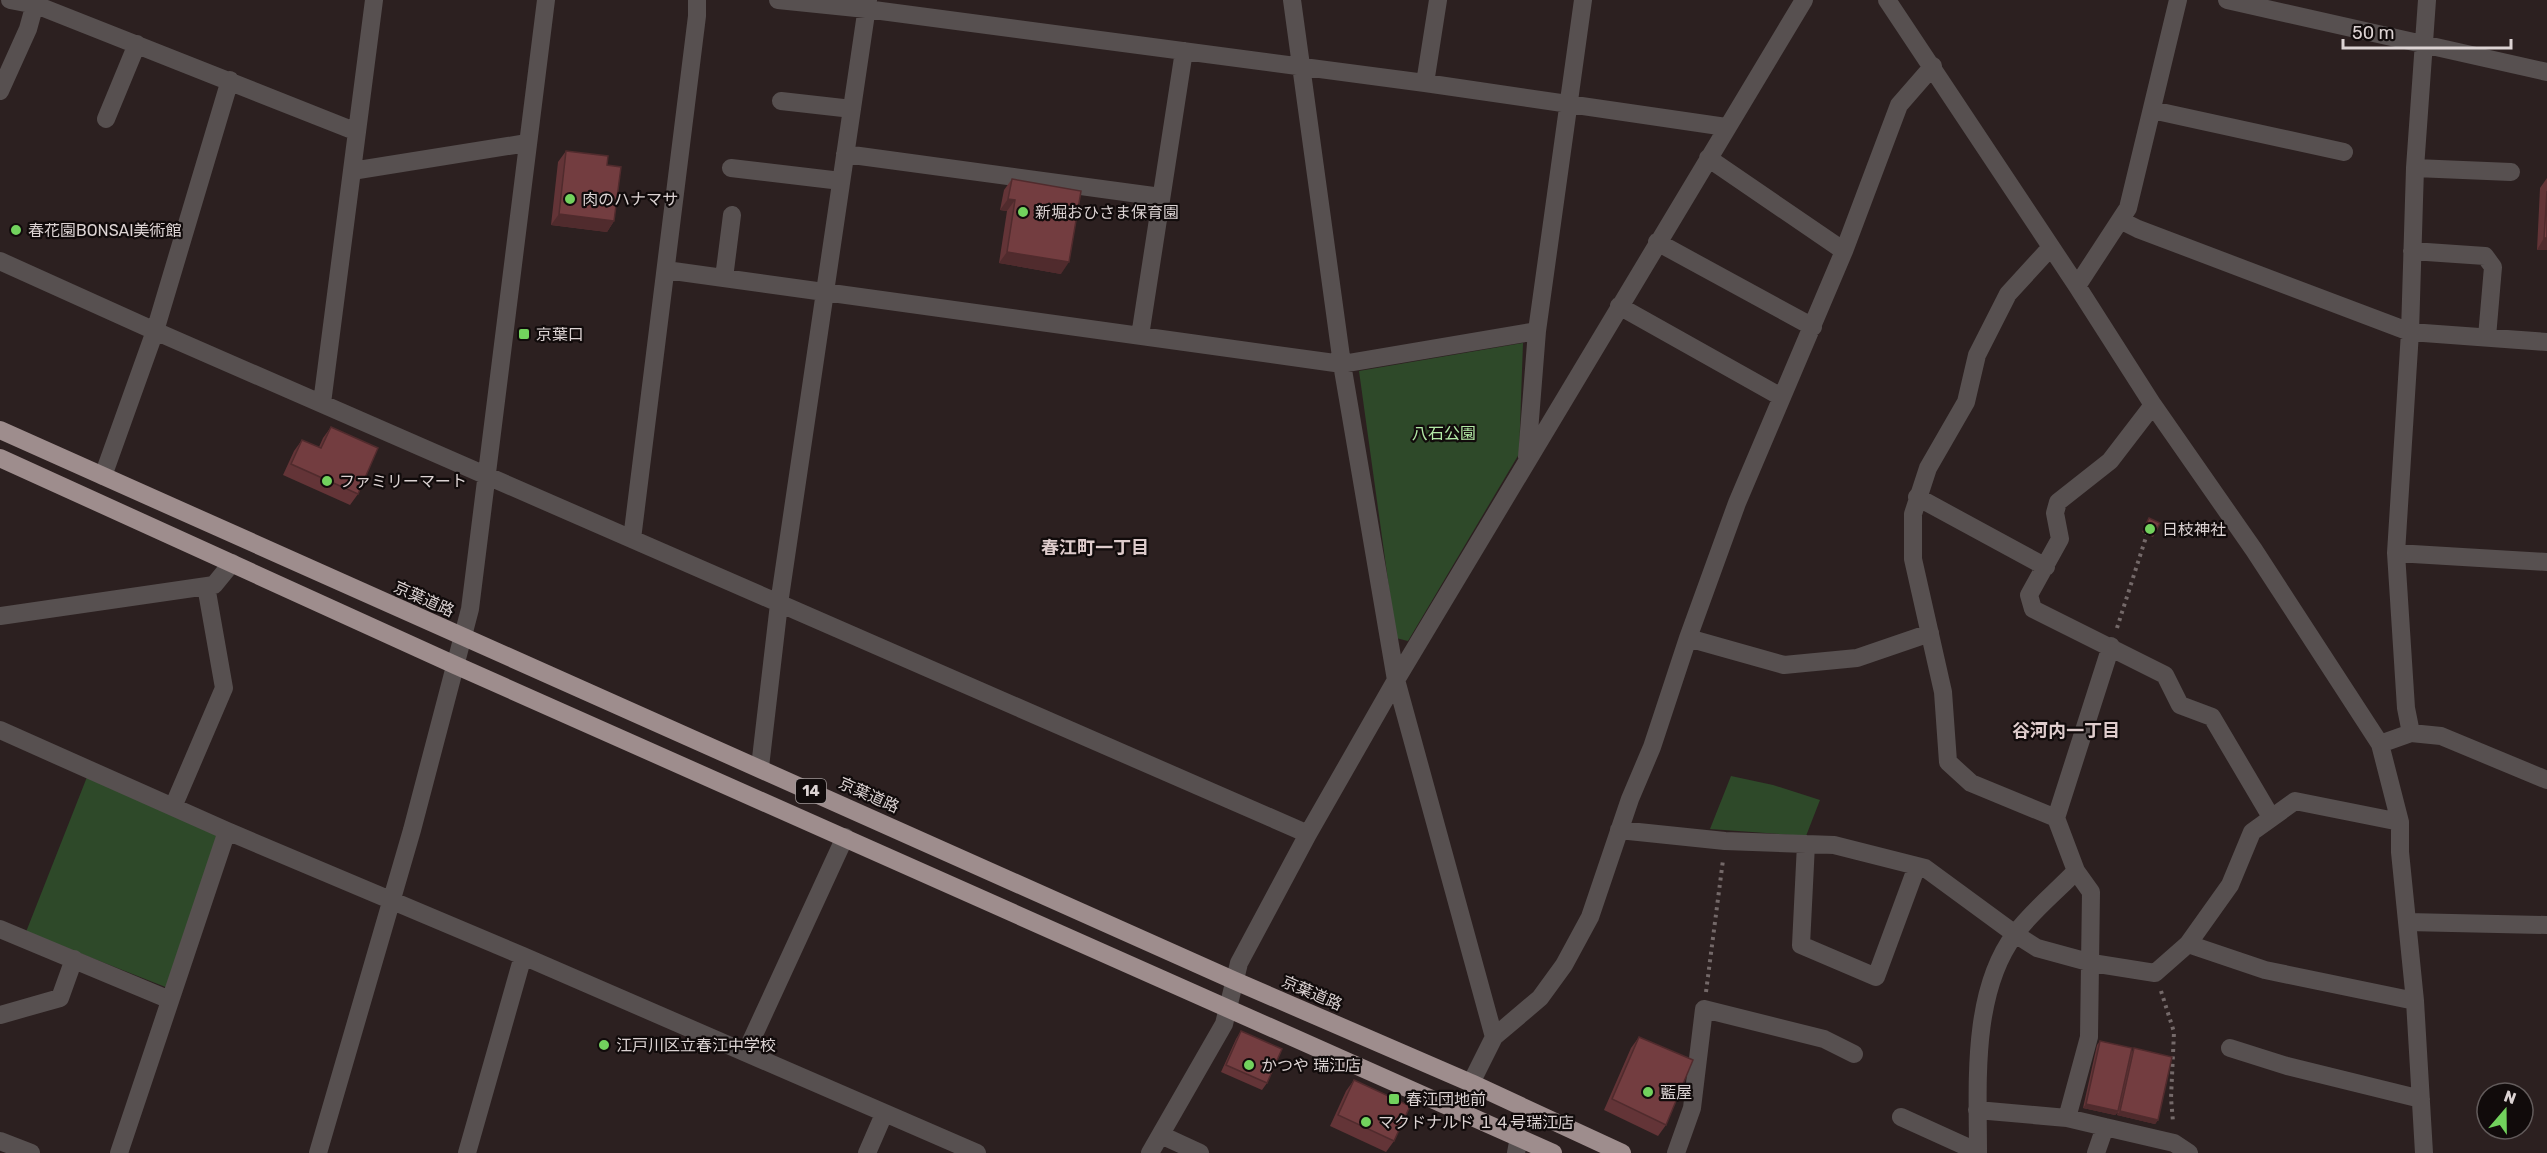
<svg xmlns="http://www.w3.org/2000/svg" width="2547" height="1153" font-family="Rubik,'Noto Sans JP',sans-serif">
<rect width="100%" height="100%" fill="#2c2020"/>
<path fill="#2e4929" d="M1523,343L1519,454L1408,641L1396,638L1359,371Z
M1731,776L1773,785L1820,800L1806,836L1710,829Z
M87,777L219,834L168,988L26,932Z"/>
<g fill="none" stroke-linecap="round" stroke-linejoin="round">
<path stroke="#746969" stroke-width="4" stroke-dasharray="3 4.5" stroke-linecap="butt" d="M2117,628L2147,534
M2161,991L2174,1032L2171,1098L2173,1122
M1706,992L1723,860"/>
<path stroke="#575050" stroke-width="18" d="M10,0L36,5L357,132
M778,0L866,9L1425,83L1726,127
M1292,0L1342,364L1396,680L1494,1037L1471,1083
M1887,0L2077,286L2153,405L2254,550L2380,744L2400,822V852L2415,1001L2424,1153
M2227,0L2547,72
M1425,83L1438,0
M0,91L28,29L36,0
M781,101L852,109
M2152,110L2344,152
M106,119L137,44
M845,154L1161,197
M1708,158L1844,251
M731,168L841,181
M2415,168L2511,172
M352,171L527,143
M2122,221L2138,229L2410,332L2547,342
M1657,242L1813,327
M2051,247L2008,294L1977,355L1966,402L1928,468L1913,514V559L1943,692L1948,762L1971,783L2056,818
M2412,251L2485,256L2493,267L2487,337
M0,261L155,331L1308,834
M666,270L1342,364L1537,331
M724,278L732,215
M2077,286L2128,208L2178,0
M1619,306L1781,397
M1140,336L1184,51
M322,403L374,0
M2153,405L2110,461L2058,502L2055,513L2060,539L2029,595L2033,609L2165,675L2180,705L2212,717L2271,817
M1527,457L1537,331L1583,0
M103,476L155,331L230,80
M1917,497L2046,567
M632,539L697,16V0
M2396,553L2547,562
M0,616L214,585L232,563
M1688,638L1784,665L1857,658L1930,633
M0,730L227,831L523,956L977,1153
M2411,733L2406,708L2396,553L2410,332L2415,168L2427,0
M2380,744L2411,733L2441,736L2547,780
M760,767L779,604L868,0
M173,807L224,688L206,586
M1619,830L1725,841L1834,845L1917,866L1925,868L2015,934L2037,948L2092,963L2155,973L2188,944L2230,885L2252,832L2295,801L2400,822
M1806,844L1801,945L1876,977L1917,866
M2407,922L2547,925
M0,929L170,1000
M2188,944L2265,970L2415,1001
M0,1015L60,998L74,959
M1494,1037L1540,998L1564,965L1590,917L1630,799L1652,747L1688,638L1737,503L1844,251L1899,105L1933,66
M2230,1048L2287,1066L2421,1099
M746,1052L845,837
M1977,1110L2067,1118L2105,1127L2096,1153
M1901,1117L1978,1152
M2067,1118L2089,1037L2091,892L2076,871
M2105,1127L2174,1143L2189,1153
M1161,1135L1200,1153
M0,1141L31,1153
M119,1153L227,831
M318,1153L412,830L470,609L546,0
M467,1153L523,956
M867,1153L884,1114
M1150,1153L1224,1024L1239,963L1308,834L1396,680L1804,0
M1516,1153L1519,1137
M1676,1153L1692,1108L1704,1009L1824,1039L1854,1054
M1978,1153C1978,1084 1971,993 2015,934C2032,911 2056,892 2076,871L2056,818L2111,646"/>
<path stroke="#9e8d8d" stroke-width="18" d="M0,430L1233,980L1471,1083L1622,1153
M0,458L455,665L1553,1153"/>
</g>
<path fill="#633437" d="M566,151L607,165L614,221L607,232L551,225L558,162Z
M2547,178V250H2537L2540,188Z
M1012,179L1061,274L999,263L1007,211L1000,210L1004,190Z
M331,427L358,494L350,505L283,475L294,451L302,440L319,447L323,438Z
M2149,518L2155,533L2153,537L2142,532Z
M1241,1031L1267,1083L1262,1090L1221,1072L1236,1039Z
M1639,1037L1666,1125L1658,1136L1604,1110L1631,1048Z
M2100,1041L2132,1052L2134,1048L2158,1120L2155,1124L2117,1115L2118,1112L2115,1115L2083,1108L2097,1045Z
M1354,1080L1394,1141L1386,1152L1330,1126L1346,1091Z"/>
<path fill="#502b2d" d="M1008,199L1015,200L1007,211L1000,210Z
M559,214L614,221L607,232L551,225Z
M2544,238H2547V250H2537Z
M1007,252L1069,262L1061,274L999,263Z
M2086,1104L2118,1111L2115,1115L2083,1108Z
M2120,1111L2158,1120L2155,1124L2117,1115Z"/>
<path fill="#733d40" stroke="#502b2d" stroke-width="1.5" d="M566,151L608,156L607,165L621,167L614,221L559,214Z
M1012,179L1081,191L1069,262L1007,252L1015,200L1008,199Z
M2547,191V238H2544Z
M331,427L378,448L358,494L291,464L302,440L321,448Z
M2149,518L2160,523L2155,533L2144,528Z
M1241,1031L1282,1049L1267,1083L1226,1065Z
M1639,1037L1693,1060L1666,1125L1612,1099Z
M2100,1041L2132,1048L2118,1111L2086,1104Z
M2134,1048L2172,1057L2158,1120L2120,1111Z
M1354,1080L1410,1106L1394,1141L1338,1115Z"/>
<g fill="#72d25d" stroke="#110b0b" stroke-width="2">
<circle cx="570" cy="199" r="6"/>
<circle cx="1023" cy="212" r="6"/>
<circle cx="16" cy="230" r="6"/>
<rect x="518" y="328" width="12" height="12" rx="3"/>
<circle cx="327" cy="481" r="6"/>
<circle cx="2150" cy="529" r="6"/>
<circle cx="604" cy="1045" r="6"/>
<circle cx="1249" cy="1065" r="6"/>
<circle cx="1648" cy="1092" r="6"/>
<rect x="1388" y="1093" width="12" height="12" rx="3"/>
<circle cx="1366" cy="1122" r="6"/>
</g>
<g text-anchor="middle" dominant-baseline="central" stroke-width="4.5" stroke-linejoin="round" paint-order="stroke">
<rect fill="#110b0b" stroke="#9f9797" stroke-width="1.5" x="796" y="779" width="30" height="24" rx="4.5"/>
<g font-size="15" font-weight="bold" fill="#dcd3d3">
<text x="811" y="791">14</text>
</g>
<g font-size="16" fill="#dcd3d3" stroke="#110b0b" text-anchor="start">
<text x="582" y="199">肉のハナマサ</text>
<text x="1035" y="212">新堀おひさま保育園</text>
<text x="28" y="230">春花園BONSAI美術館</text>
<text x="536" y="334">京葉口</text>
<text x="339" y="481">ファミリーマート</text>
<text x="2162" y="529">日枝神社</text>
<text x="616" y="1045">江戸川区立春江中学校</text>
<text x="1261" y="1065">かつや 瑞江店</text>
<text x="1660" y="1092">藍屋</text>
<text x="1406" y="1099">春江団地前</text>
<text x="1378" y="1122">マクドナルド １４号瑞江店</text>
</g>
<g font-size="16" fill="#b2e9a6" stroke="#110b0b">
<text x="1444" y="433">八石公園</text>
</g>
<g font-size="16" fill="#dcd3d3" stroke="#110b0b">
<text transform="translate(424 599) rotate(24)">京葉道路</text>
<text transform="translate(869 795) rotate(24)">京葉道路</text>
<text transform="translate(1312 993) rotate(23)">京葉道路</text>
</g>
<g font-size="18" font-weight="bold" fill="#decccc" stroke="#110b0b">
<text x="1095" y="548">春江町一丁目</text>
<text x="2066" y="731">谷河内一丁目</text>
</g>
</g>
<g transform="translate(2505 1111) rotate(20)"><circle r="28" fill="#110b0b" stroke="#625b5b" stroke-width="1.5"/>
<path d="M0-4.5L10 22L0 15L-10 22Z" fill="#72d25d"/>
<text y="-9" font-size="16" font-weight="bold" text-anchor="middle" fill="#dcd3d3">N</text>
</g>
<path d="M2343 39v9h168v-9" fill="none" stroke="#dcd3d3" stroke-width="3"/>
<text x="2352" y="39" font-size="18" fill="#dcd3d3" stroke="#110b0b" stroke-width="4.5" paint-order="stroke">50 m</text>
</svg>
